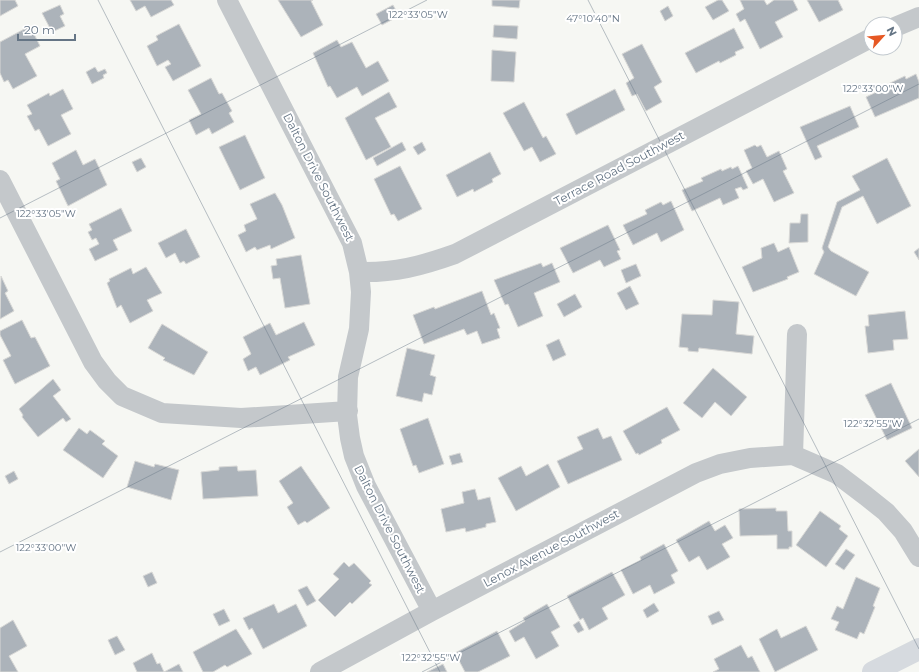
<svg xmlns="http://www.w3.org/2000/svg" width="919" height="672" font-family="Montserrat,sans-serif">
<rect width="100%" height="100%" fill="#f6f7f3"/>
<path fill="#acb3ba" stroke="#d8d8d6" d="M0,0H15L18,6L0,16Z
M130,0H171L174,5L151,17L145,6L136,11Z
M278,0H313L311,1L323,25L301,37Z
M492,0H520L519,8L492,6Z
M718,0H722L729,11L713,20L705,7Z
M740,0H764L767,5L774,0H793L798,10L775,22L783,37L760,49L745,19L740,22L736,14L744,9Z
M807,0H838L843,10L819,22Z
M60,5L64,14L60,16L65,26L52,32L42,13Z
M393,5L399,16L382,25L376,14Z
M668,6L673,16L665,21L660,11Z
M179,24L201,66L173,81L165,67L171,64L168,60L157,66L147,46L158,40L156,36Z
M494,25L518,26L517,39L493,37Z
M30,26L40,46L25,54L37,76L13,89L8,80L4,82L0,73V42Z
M734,28L744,48L735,52L736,55L720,63L719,61L696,73L685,53Z
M337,40L341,47L352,42L366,68L378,61L389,81L362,96L357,87L337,98L330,86L328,87L313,53Z
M642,44L662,82L654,87L662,102L646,111L637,94L632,96L626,83L634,78L622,54Z
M492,50L516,52L514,82L491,81Z
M95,67L98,72L105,69L107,73L103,75L104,78L92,84L86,72Z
M916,74L919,82V98L875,117L866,97L887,87L886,85L905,76L906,79Z
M211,78L219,94L222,93L232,111L229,113L234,122L212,134L209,128L196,135L189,120L201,114L188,90Z
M63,89L73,109L61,115L71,134L48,146L39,129L35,131L27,116L32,114L27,105L49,93L50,96Z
M615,89L625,110L576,135L566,114Z
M389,92L397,107L375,118L391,147L366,160L345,118Z
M524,102L543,138L546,136L556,154L540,162L532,147L524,151L503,113Z
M850,106L859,127L817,146L822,157L815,160L800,127Z
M245,135L265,178L240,190L219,147Z
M402,142L406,150L377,166L373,158Z
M422,142L426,150L418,155L413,147Z
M755,145L757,147L761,145L767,157L779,151L787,169L783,171L794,193L774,202L763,179L753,184L746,171L752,168L744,150Z
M76,150L83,165L95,159L107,185L68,206L56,181L60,179L52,163Z
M490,152L501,174L492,179L493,182L474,192L473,189L457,197L446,175Z
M141,158L146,167L137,172L132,162Z
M887,158L911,206L877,224L863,196L842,207L828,247L831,251L869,272L856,296L814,274L824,252L822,248L837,202L860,190L852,176Z
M400,166L422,209L398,221L394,214L391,215L374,179Z
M738,166L748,188L743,190L741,187L735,189L739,198L723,205L720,198L692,211L682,190L703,181L701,178L721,169L722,171L731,167L732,169Z
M275,193L282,205L295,238L271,249L270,245L257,250L255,247L246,252L238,235L246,231L244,225L257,219L250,204Z
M671,201L684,230L661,242L657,233L633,245L623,225L647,214L645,210L661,202L663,205Z
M121,208L132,231L113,240L118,250L95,261L89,249L99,244L96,238L92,240L88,232L92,230L89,224Z
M801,214H808V242L789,243L790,223H800Z
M608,225L620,250L617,251L621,259L604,267L600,260L573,273L560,248Z
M186,229L200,257L186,264L184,261L180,263L175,253L166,258L158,243Z
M774,243L778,252L789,247L799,272L787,277L788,279L753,292L742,267L762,258L761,248Z
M919,248V260L914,252Z
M301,255L310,304L285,308L280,278L273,279L271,266L277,265L276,259Z
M541,263L543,267L552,263L560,282L534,293L543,316L518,327L508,304L505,305L494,280Z
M636,264L641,276L626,283L621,270Z
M146,267L162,293L147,300L153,311L130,323L121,305L117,308L107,283L110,281L109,279L131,268L133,274Z
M1,276L8,291L5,293L14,311L0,319Z
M630,286L639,304L626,310L617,293Z
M482,291L491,315L494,313L500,328L497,329L500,338L482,344L477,331L467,335L464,329L424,344L413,315L434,307L435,309Z
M575,294L582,307L564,317L557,304Z
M713,300L739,302L736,334L754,336L752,354L699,348L698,352L688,351V348L679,347L682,314L712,315Z
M905,311L908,339L893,340L894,350L868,353L865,326H869L868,315Z
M22,320L31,338L35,337L50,366L15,384L3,360L11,356L0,335V331Z
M304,322L315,345L288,357L290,360L260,375L256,367L248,371L243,359L251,354L243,337L270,323L276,335Z
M162,324L208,352L194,375L163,360L165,358L148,348Z
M559,339L566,355L553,361L546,345Z
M407,348L435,355L430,375L436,377L432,395L424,393L422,402L396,396Z
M713,368L747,397L731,416L715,402L702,418L683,403Z
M53,379L61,390L53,396L71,419L66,422L63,418L38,437L22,417L23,415L19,409Z
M891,383L912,428L887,440L865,395Z
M667,407L680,430L661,440L662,443L639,455L638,453L636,454L623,431Z
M428,418L444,464L419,473L416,465L413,466L400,429Z
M79,428L87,434L90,430L105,441L102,444L118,456L103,478L63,450Z
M598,428L603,439L611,436L622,460L568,484L557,461L583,449L577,437Z
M919,449V477L905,461Z
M460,453L463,462L452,465L449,456Z
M135,461L154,467L155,464L179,470L171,500L127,487Z
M548,464L560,487L516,511L498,478L521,466L526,476Z
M237,466L238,471L256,470L258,496L203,499L201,472L219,470V467Z
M301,466L330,508L307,523L305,521L298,525L287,507L293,503L279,481Z
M14,471L18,479L9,484L5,476Z
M475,489L478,500L490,497L496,522L486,524V527L466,532L465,528L446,532L441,509L464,503L462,492Z
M776,508V511H787L788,531H792V547H789V549H777V535L740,536L739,509Z
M820,511L841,526L839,529L848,536L826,567L796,545Z
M709,521L715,531L725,525L733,538L722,544L730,557L707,570L699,556L689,562L676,540Z
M664,544L678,571L671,575L675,583L654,594L650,585L633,594L621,570L641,560L640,557Z
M846,549L855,555L844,570L835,564Z
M344,562L349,567L354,563L371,581L369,583L372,585L352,604L350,602L335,617L318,600L339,579L333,574Z
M152,572L157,583L148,587L143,576Z
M612,572L625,595L602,608L608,619L589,630L583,618L580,620L567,596Z
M856,577L880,588L873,606L875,607L864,634L860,632L857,639L835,630L839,622L831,619L837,606L843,609Z
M307,586L316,601L307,606L298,590Z
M654,603L659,611L647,618L643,610Z
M274,604L278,613L296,604L307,626L263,649L252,628L249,630L243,618Z
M547,604L560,627L551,632L559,646L536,659L524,637L515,642L509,631L525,621L523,618Z
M224,609L230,621L219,626L213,614Z
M719,611L724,620L712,625L708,616Z
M13,620L27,646L9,656L18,672H0V628Z
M579,621L584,630L578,633L573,625Z
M806,626L818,650L775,672L759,639L777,629L781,638Z
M236,629L252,654L227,667L225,665L213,672H203L193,652Z
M497,631L510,656L478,672H465L455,653Z
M117,636L125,650L115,655L108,640Z
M741,645L748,658L752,656L760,672H713L719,669L714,659Z
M152,653L157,664L160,663L164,672L179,664L183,672H137L133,663Z
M443,664L447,672H427Z"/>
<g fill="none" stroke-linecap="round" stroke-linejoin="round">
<path stroke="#c4c8cb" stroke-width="20" d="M227,0L352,243L359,272L361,292L359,329L348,377L347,415L350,438L354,456L366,486L432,611
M895,27L919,17
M0,180L93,362L107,381L122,396L162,413L241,418L348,411
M359,272C395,273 421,266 455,254L871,38
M793,455L797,334
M320,672L432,611L696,473L720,464L750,458L793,455L837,474L866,496L886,512L903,531L919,557"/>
<path stroke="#d6dadf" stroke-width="22" d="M873,672L919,649"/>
</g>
<path fill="none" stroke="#657585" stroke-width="1" stroke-opacity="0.45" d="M98,0L440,672M588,0L919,649M0,218L427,0M0,552L919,84M422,672L919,419"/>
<g text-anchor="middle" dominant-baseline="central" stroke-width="4" stroke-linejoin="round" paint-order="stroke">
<g font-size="12" fill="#657585" stroke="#fff">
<text transform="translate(619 168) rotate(-28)">Terrace Road Southwest</text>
<text transform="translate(319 177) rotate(63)">Dalton Drive Southwest</text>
<text transform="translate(390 529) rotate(63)">Dalton Drive Southwest</text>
<text transform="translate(551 548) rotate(-28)">Lenox Avenue Southwest</text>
</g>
</g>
<g font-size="10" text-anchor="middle" fill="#657585" stroke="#fff" stroke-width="4" stroke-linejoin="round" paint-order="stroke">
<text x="418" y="18">122°33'05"W</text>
<text x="593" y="22">47°10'40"N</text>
<text x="873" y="92">122°33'00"W</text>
<text x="46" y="217">122°33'05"W</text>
<text x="873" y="427">122°32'55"W</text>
<text x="46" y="551">122°33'00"W</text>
<text x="431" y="661">122°32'55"W</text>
</g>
<g transform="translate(883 36) rotate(63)"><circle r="19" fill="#ffffff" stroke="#c1c8ce"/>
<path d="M0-3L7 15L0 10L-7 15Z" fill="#e65824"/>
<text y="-6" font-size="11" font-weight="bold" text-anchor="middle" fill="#657585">N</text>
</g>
<path d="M18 34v6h57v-6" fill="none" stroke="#657585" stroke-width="2"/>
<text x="24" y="34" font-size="12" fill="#657585" stroke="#ffffff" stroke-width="3" paint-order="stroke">20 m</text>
</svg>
